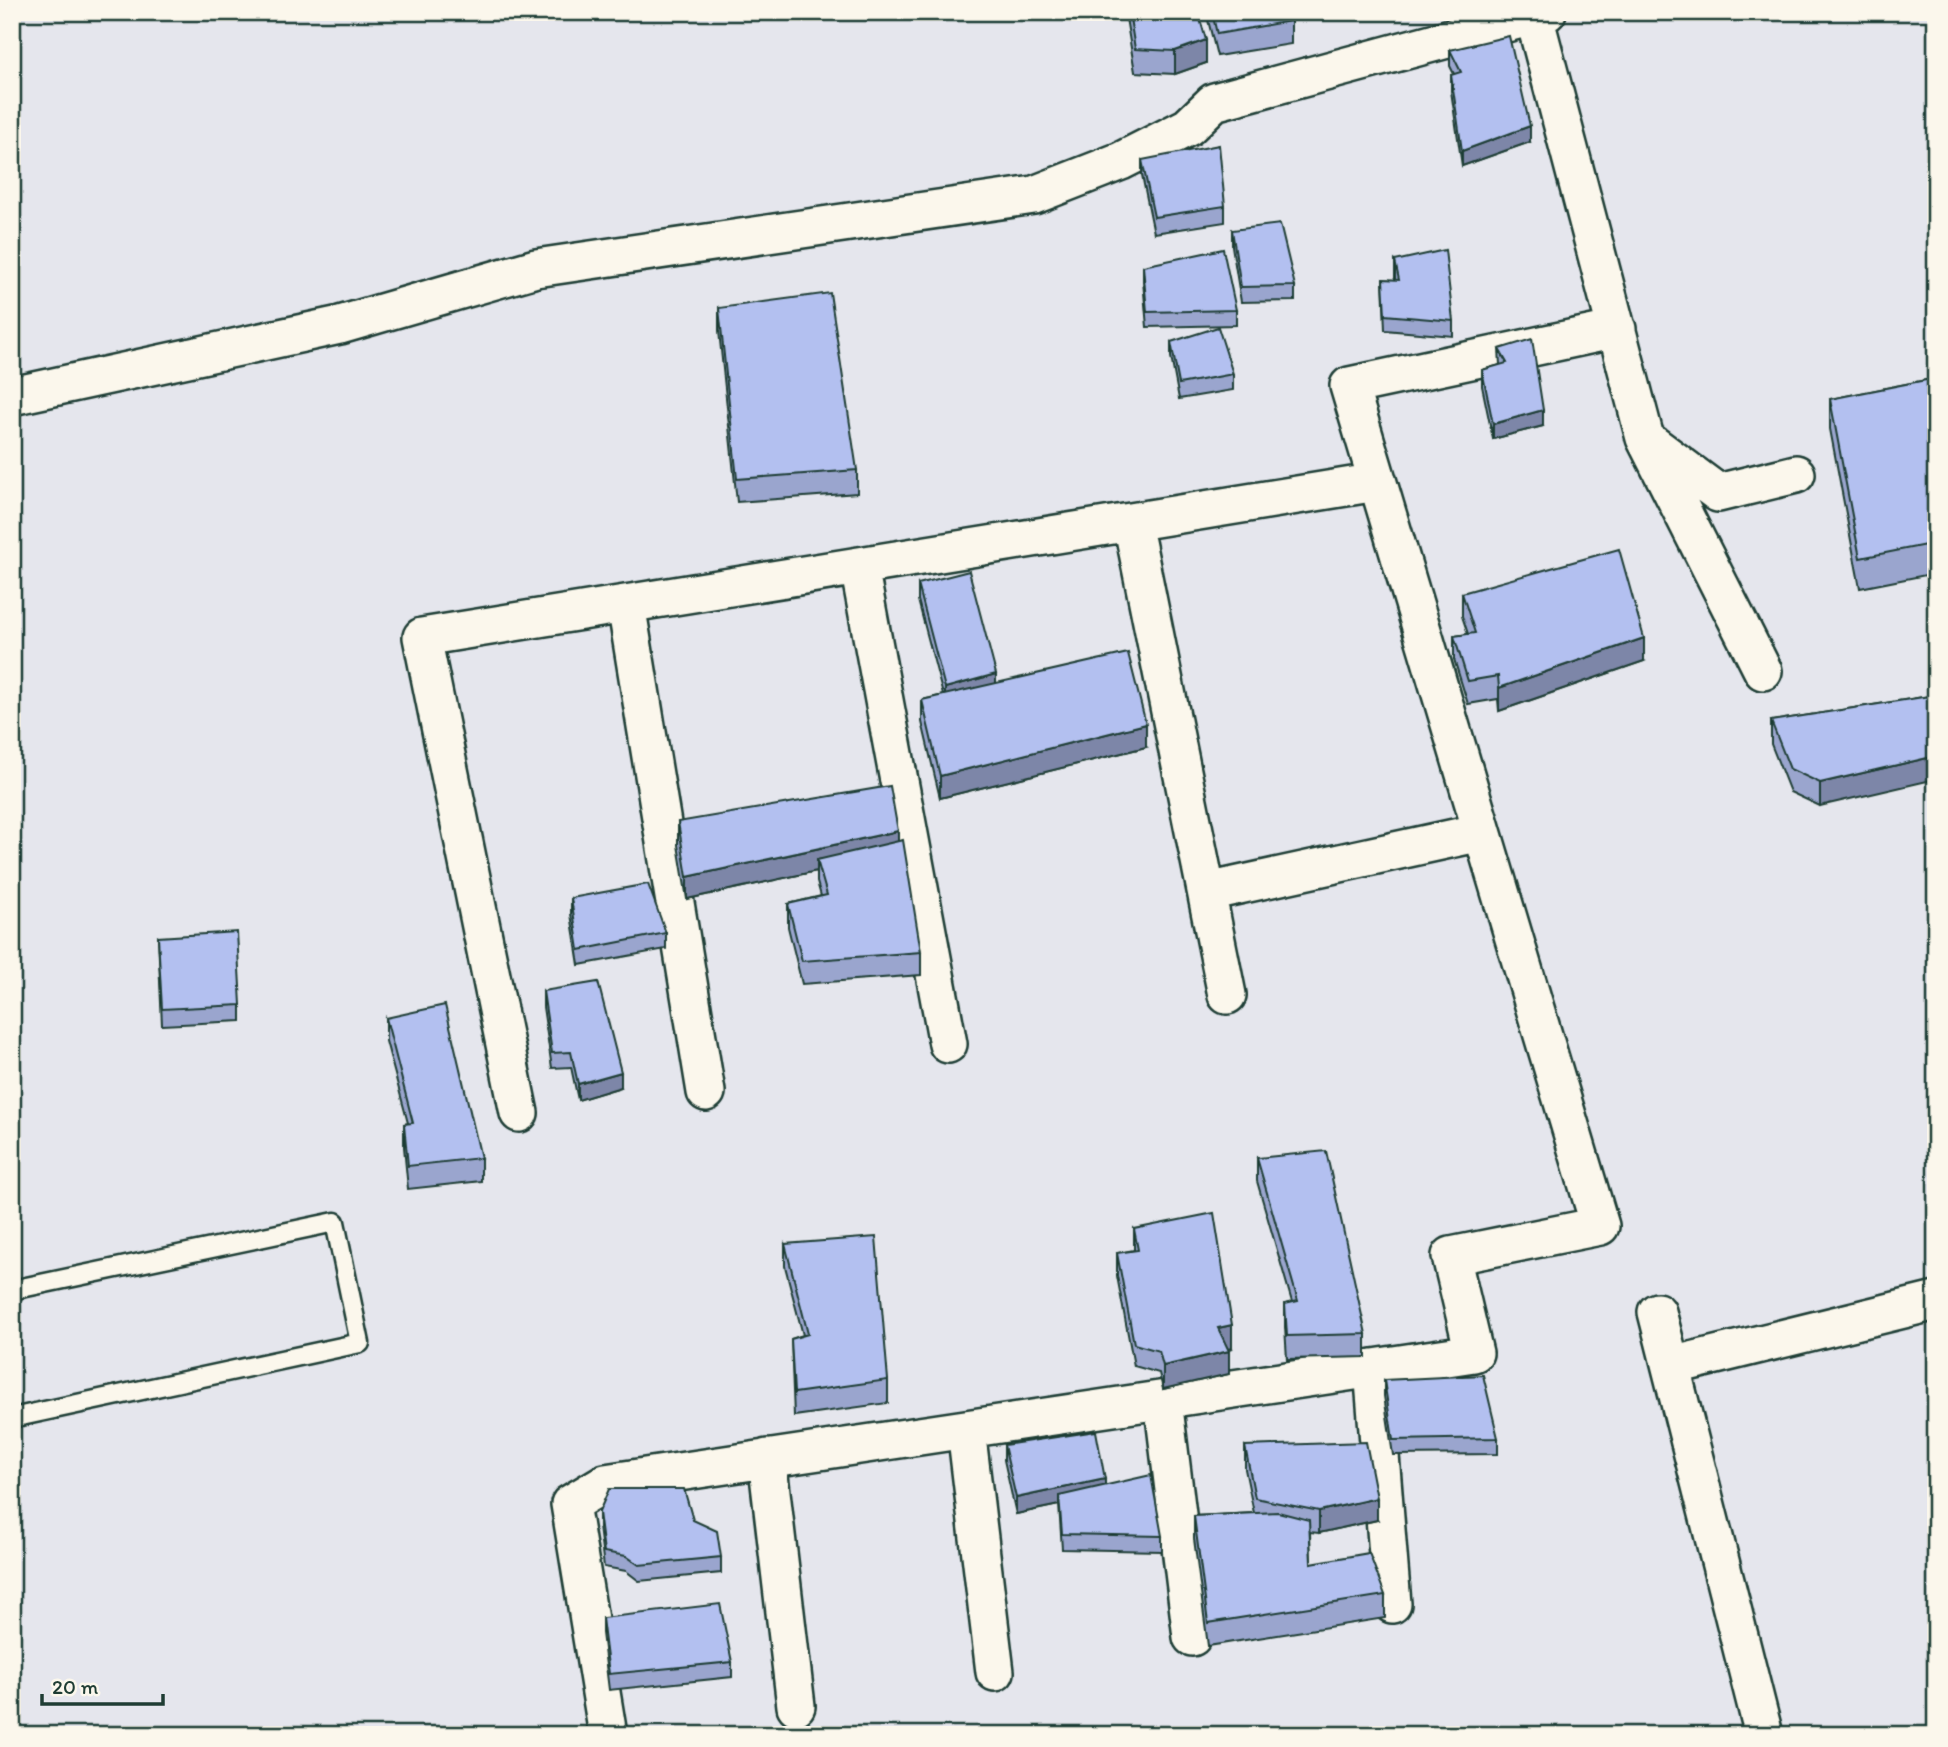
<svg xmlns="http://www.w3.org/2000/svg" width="1948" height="1747" font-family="Itim,sans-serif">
<rect width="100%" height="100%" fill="#e5e6ed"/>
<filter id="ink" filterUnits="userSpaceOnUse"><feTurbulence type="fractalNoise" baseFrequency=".0143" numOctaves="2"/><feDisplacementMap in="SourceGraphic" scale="14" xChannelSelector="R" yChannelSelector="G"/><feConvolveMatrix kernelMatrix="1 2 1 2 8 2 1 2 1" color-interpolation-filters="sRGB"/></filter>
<g filter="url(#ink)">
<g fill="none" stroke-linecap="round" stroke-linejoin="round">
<g stroke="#1f3d34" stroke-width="23">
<path id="service" d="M12,1290L335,1222L360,1343L12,1418"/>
</g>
<g stroke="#1f3d34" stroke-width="42">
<path id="minor" d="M1533,12L1645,438L1763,671
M12,396L340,325L536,268L1034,195L1121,161L1188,127L1214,102L1547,12
M1651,443L1718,493L1796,474
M1132,522L1227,995
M859,566L948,1044
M626,604L706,1092
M1207,892L1482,832
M519,1113L422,637L1377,482
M1657,1312L1764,1735
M1671,1366L1936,1301
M1373,1368L1392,1604
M1163,1400L1192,1637
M966,1429L995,1672
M767,1458L796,1706
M608,1735L570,1504L605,1483L1474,1353L1451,1256L1600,1226L1349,386L1617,329"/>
</g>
<use href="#service" stroke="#fbf7ec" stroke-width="18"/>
<use href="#minor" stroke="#fbf7ec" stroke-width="37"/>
</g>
<path fill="#9aa5ce" stroke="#1f3d34" stroke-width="2" d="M1125,12H1198L1206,63L1175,74L1135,72Z
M1206,12H1289L1291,21V44L1217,56Z
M1450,50L1530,142L1462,166L1451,91V75L1454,74L1450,66Z
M1142,160L1225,206V222L1154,233L1142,175Z
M1232,230L1295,286V301L1241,302L1232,246Z
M1395,261L1453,321V336L1385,330L1383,279L1395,280Z
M1143,266L1236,310V325L1147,327L1143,281Z
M719,308L857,470V493L737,502L719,331Z
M1171,342L1233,374V390L1179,399L1171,357Z
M1499,349L1543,426L1493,439L1482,386V370L1500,365Z
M1936,378V573L1860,588L1830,429V399Z
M918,584L996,683L1146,747L940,798L922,722V700L943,695L918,600Z
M1462,593L1644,661L1499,711L1498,699L1468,704L1454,659V636L1468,634L1462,616Z
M1936,695L1820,806L1790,792L1771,744V721Z
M678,822L898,841L921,952V975L802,984L788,927V904L821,896L817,882V871L687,899L678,845Z
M571,898L666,933V949L579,965L571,914Z
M158,937L241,1005V1021L162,1025Z
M543,991L621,1087L578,1100L571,1067L552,1068L543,1007Z
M386,1018L481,1158V1181L408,1189L404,1147V1124L408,1123L386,1041Z
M1257,1158L1366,1334V1357L1287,1359L1285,1327V1304L1292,1302L1257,1181Z
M1134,1229L1232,1348L1228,1349L1229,1374L1163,1389L1159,1373L1134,1366L1117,1276V1253L1134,1250Z
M785,1244L888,1380V1403L794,1416L791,1339L803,1335L785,1266Z
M1384,1380L1498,1438V1454L1393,1455L1384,1396Z
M1004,1445L1105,1485L1162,1536V1551L1062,1549L1059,1505L1016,1514L1004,1460Z
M1245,1446L1377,1520L1319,1533L1310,1532L1311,1563L1385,1595V1618L1208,1646L1194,1539V1516L1254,1513L1245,1469Z
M599,1512L693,1520L721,1557V1573L639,1581L626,1571L604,1567L599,1527Z
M602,1618L732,1662V1677L609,1690L602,1633Z"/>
<path fill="#7d86a8" stroke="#1f3d34" stroke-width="2" d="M1206,40V63L1175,74V51Z
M1530,126V142L1462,166V151Z
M1543,410V426L1493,439V424Z
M1644,638V661L1499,711V688Z
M996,674V690L945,704V688Z
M1146,724V747L940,798V776Z
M1936,756V779L1820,806V783Z
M898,831V853L817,860V871L687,899V877Z
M621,1072V1087L578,1100V1084Z
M1232,1325V1348L1218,1351V1328Z
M1229,1351V1374L1163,1389V1366Z
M1105,1479V1495L1059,1496V1505L1016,1514V1498Z
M1377,1498V1520L1319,1533V1511Z"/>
<path fill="#b3c0f0" stroke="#1f3d34" stroke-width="2" d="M1129,12H1198L1206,40L1175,51L1135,49Z
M1212,12H1289L1291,21L1217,34Z
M1509,36L1530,126L1462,151L1451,75L1461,72L1450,50Z
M1219,145L1225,206L1154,217L1142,160Z
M1280,224L1295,286L1241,287L1232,230Z
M1223,249L1236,310L1147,312L1143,266Z
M1445,250L1453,321L1385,315L1383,279L1399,280L1395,261Z
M830,293L857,470L737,479L719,308Z
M1218,327L1233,374L1179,384L1171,342Z
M1532,339L1543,410L1493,424L1482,370L1507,363L1499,349Z
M1936,378V543L1860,558L1830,399Z
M1619,549L1644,638L1499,688L1498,676L1468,681L1454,636L1475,633L1462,593Z
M969,571L996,674L945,688L918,584Z
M1128,653L1146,724L940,776L922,700Z
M1936,695V756L1820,783L1790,769L1771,721Z
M890,786L898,831L687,877L678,822Z
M903,840L921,952L802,961L788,904L827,895L817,860Z
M648,884L666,933L579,950L571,898Z
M237,932L241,1005L162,1009L158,937Z
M598,982L621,1072L578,1084L571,1052L552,1053L543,991Z
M445,1005L481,1158L408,1166L404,1124L413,1123L386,1018Z
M1326,1151L1366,1334L1287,1336L1285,1304L1298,1301L1257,1158Z
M1214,1213L1232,1325L1218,1328L1229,1351L1163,1366L1159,1351L1134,1344L1117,1253L1138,1250L1134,1229Z
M876,1237L888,1380L794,1393L791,1339L808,1334L785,1244Z
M1483,1375L1498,1438L1393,1440L1384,1380Z
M1096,1431L1105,1479L1016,1498L1004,1445Z
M1366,1442L1377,1498L1319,1511L1255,1498L1245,1446Z
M1151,1475L1162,1536L1062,1534L1059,1496Z
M609,1489H684L693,1520L717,1531L721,1557L639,1565L626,1556L604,1552L599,1512Z
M1278,1512L1309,1520L1311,1563L1369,1553L1385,1595L1208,1623L1194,1516Z
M720,1604L732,1662L609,1674L602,1618Z"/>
</g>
<rect width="1948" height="1747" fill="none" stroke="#fbf7ec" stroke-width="42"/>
<rect x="21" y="21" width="1906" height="1705" fill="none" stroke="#1f3d34" stroke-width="2.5" filter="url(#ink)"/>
<path d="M42 1694v10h121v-10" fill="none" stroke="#1f3d34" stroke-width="3.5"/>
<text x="52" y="1694" font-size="21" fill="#1f3d34" stroke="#fbf7ec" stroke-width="5" paint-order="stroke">20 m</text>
</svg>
